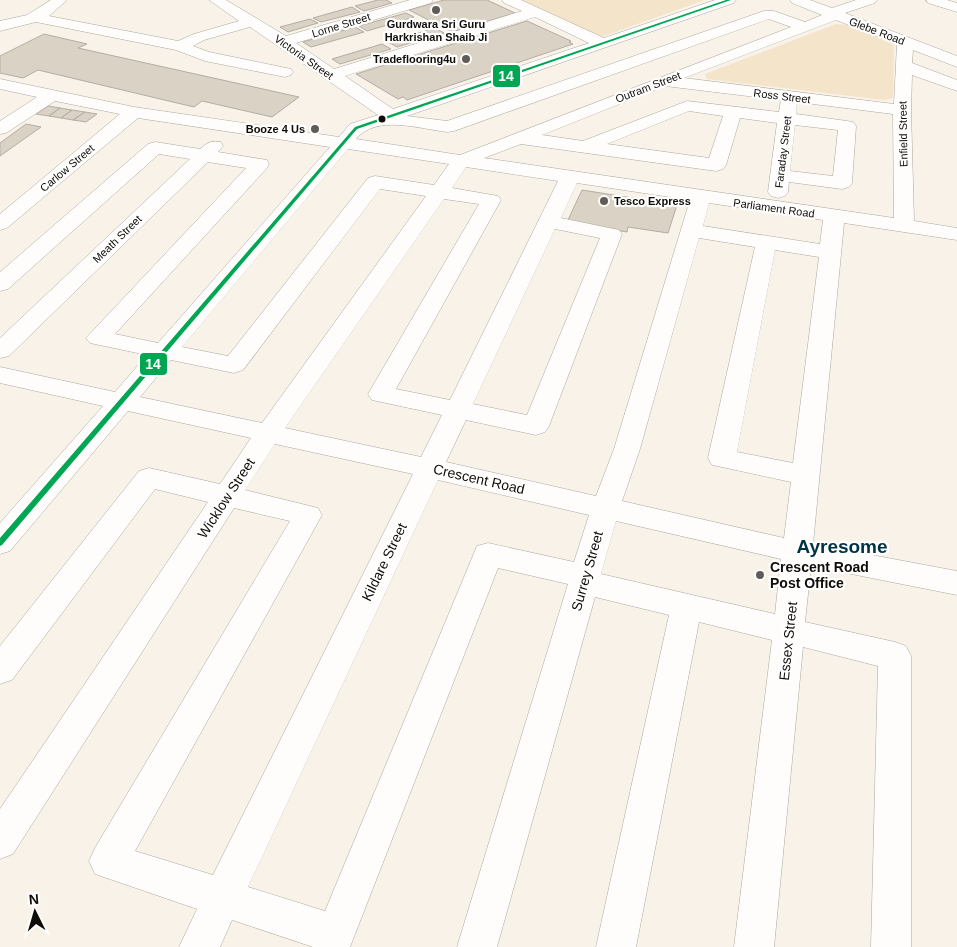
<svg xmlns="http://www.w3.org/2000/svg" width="957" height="947" font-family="Arial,sans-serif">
<rect width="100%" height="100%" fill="#f8f2e8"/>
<path fill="#f4e4ca" d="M522,0H705L601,37Z
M836,24L847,25L892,42L894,45L893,98L884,100L707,79L705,74Z"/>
<path fill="#dad2c5" stroke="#b2ada5" d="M378,0H386L392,3L364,11L355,6Z
M444,0H487L515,13L452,32L409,10Z
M352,7L360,12L321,22L313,18Z
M406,13L414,17L367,31L359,26Z
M310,19L318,23L288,32L280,27Z
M527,21L571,41L569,42L573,44L407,100L403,97L398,99L356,74Z
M355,27L364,32L311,47L303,42Z
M435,28L444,33L397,47L388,42Z
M44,34L87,44L78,48L299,97L272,117L202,101L194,107L38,70L23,78L0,73V56Z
M382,44L391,49L340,64L332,59Z
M48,106L60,108L49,116L36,114Z
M60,108L72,110L61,118L49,116Z
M72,110L85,112L73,120L61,118Z
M85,112L97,114L86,122L73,120Z
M26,124L41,127L0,156V143Z
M582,190L677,205L668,233L628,227L627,232L567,222Z"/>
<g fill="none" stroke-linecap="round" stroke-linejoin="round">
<g stroke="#aca79f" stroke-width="1">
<path id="minor" d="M51,0H67L49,16L178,41L194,34L239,21L209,0H226L286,36L410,0H433L431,3L296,43L334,69L522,11L504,3L502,0H521L604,38L715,0H736L734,3L407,116L447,121L764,11H774L805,22L822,15L792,3L790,0H810L832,8L856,0H877L875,3L845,13L957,56V67L913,50L912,63L957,80V91L912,75L911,110L914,221L957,228V240L844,223L813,544L957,571V595L811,566L805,622L895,642L906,646L911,656V947H871L878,666L803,647L774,947H734L772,640L699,622L636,947H596L669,615L595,597L497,947H457L568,584L498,568L350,947H313L232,920L220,947H179L197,909L95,874L89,861L95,848L290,521L234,508L13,854L0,859V809L208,502L155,489L12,680L0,684V646L139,471L149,468L220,484L251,438L128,411L10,551L0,554V523L103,406L0,383V367L115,392L147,355L90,343L86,338L246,168L208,162L9,356L0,358V338L190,159L159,154L8,289L0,291V272L148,144L155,142L200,149C207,143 211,140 221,142L223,146L218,152L267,160L269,164L267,168L115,334L158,343L330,147L138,118L7,228L0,230V214L120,114L55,101L6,133L0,134V121L37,97L0,89V79L134,107L339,137L350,124L378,115L250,27L204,40L193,46L209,52L291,69L293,72L291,75L285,77L205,61L176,50L36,22L0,31V21L27,15ZM535,17L589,43L393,109L345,76ZM769,19L791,27L460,155L356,139C377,114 419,129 448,132L454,131ZM836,20L897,44L894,104L684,78ZM665,86L781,100L779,112L687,101L583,141L542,135ZM797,102L893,114L894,218L484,158L521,144L716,171L723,169L726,165L740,118L777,123L768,192L771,196L778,198L785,196L788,192L789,182L842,189L849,187L852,183L856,126L853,122L847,121L796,114ZM689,111L723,116L709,158L607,144ZM795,125L838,130L833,176L790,171ZM348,149L449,164L434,185L375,176L368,178L228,356L182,347ZM466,167L558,181L450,400L396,389L501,200L498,196L452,188ZM577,183L690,200L614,449L596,496L446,462L466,420L536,435L545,432L549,426L622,234L619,230L561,218ZM380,189L426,196L262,423L140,397L171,360L234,373L243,370ZM444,199L479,204L368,394L372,400L442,415L421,457L285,428ZM709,203L823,220L820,244L703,226ZM555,229L600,238L527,415L473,404ZM699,238L755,247L708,458L712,465L722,467L791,482L784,538L622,501L640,449ZM775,250L819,257L793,463L737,452ZM275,444L413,474L213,875L135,851L322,515L318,508L245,490ZM438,480L589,515L574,562L488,543L477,546L325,911L248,887ZM616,521L781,559L775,614L601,574Z
M926,0H947L957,3V12L928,3Z"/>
</g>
<use href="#minor" fill="#fefdfc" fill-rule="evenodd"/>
<g stroke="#fff" stroke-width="4">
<path id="bus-1" d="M726,0H731L357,129L2,545L0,546V538L355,127Z"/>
</g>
<use href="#bus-1" fill="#00a651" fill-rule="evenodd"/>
</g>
<g fill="#615c56" stroke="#fff" stroke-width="2">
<circle cx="436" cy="10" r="5"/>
<circle cx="466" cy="59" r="5"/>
<circle cx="315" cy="129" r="5"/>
<circle cx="604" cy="201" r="5"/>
<circle cx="760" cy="575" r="5"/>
</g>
<circle fill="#100c07" stroke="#fff" stroke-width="2" cx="382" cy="119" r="4.5"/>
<g text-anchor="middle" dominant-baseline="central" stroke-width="4.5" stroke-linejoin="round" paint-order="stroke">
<g font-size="11" font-weight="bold" fill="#100c07" stroke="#fff" text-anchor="end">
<text x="436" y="24" text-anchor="middle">Gurdwara Sri Guru<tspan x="436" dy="13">Harkrishan Shaib Ji</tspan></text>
<text x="456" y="59">Tradeflooring4u</text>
<text x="305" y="129">Booze 4 Us</text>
<text x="614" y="201" text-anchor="start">Tesco Express</text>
</g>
<g font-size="11" fill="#100c07" stroke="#fff">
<text transform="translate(341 25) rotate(-17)">Lorne Street</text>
<text transform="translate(877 31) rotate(21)">Glebe Road</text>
<text transform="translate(304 57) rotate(35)">Victoria Street</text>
<text transform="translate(648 87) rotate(-21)">Outram Street</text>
<text transform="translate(782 96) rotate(7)">Ross Street</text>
<text transform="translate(903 134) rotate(-91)">Enfield Street</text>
<text transform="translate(783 152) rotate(-83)">Faraday Street</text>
<text transform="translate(67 168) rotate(-40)">Carlow Street</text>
<text transform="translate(774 208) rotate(8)">Parliament Road</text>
<text transform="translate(117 239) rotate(-44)">Meath Street</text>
</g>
<g font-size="14" fill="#100c07" stroke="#fff">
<text transform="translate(479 479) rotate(13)">Crescent Road</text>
<text transform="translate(226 498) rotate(-57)">Wicklow Street</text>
<text transform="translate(384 562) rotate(-64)">Kildare Street</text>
<text transform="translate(587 571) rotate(-74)">Surrey Street</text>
<text transform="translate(788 641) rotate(-84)">Essex Street</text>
</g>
<g font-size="14" font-weight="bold" fill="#100c07" stroke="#fff" text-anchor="start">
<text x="770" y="567">Crescent Road<tspan x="770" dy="16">Post Office</tspan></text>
</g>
<g font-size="19" font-weight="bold" fill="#003244" stroke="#fff">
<text x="842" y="546">Ayresome</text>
</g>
</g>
<g stroke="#fff" stroke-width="2">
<rect x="492" y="64" width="29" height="24" rx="5" fill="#00a651"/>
<rect x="139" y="352" width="29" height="24" rx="5" fill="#00a651"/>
</g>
<g font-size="14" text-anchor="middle" font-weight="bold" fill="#fff">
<text x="506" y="81">14</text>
<text x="153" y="369">14</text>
</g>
<g transform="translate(35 912) rotate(355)" stroke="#ffffff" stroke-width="4" paint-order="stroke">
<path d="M0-4L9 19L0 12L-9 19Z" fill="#100c07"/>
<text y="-8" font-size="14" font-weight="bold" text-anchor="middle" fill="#100c07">N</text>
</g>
</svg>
